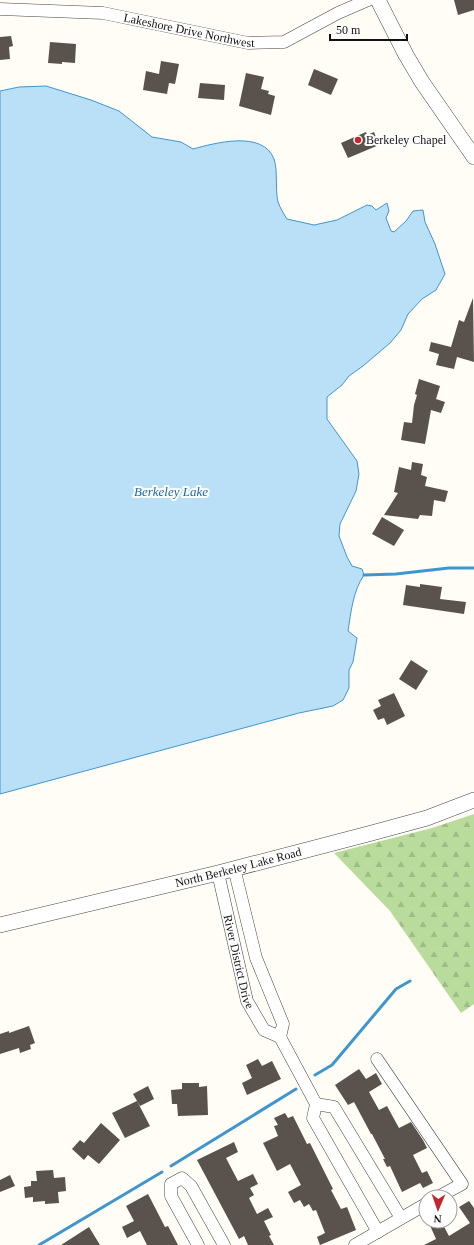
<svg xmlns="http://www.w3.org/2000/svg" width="474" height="1245" font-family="'Times New Roman',serif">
<defs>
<pattern id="forest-firs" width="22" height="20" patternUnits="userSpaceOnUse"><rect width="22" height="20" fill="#b9dc9c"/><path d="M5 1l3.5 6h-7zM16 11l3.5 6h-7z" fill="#9ebc85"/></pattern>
</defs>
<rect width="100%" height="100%" fill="#fffdf5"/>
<path fill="url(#forest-firs)" d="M474,814V1004L461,1013L390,911L334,853L432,828Z"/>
<path fill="#b9e0f7" stroke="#3f96cf" d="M46,86L91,100L119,111L152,137L181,142L193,149C215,143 263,130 274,159C278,170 275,190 278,202C280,208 284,214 287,219L314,225L337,220L367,205L372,206L376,210L387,203L389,211L386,218L391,231L394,232L406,221L413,211L423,210L425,222L435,244L445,274L436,290L422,299L408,314L401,330L390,343L363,366L349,376L342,385L327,397V419L357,461L359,474L356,491L340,524L339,536L347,557L352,566L362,569L364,575C353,591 351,612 348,631L357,638L353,662L349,670V688L343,700L333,706L299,713L0,794V91L19,87Z"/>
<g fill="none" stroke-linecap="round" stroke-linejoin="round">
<path stroke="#3f96cf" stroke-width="3" d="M364,575L396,574L449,568H474
M315,1075L332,1065L396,989L410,981
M171,1166L296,1089
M39,1245L162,1172"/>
</g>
<path fill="#5a524d" d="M454,0H474V10L458,15Z
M11,36L13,46L9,47L10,59L0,60V37Z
M50,42L76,44L75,63L62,62V64L48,63Z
M161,61L179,64L175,84L169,83L167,94L143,90L146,71L159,74Z
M314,69L338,79L331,95L308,85Z
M246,73L264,77L261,89L269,91L268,94L275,96L271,115L239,106Z
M200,83L225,85L224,100L198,98Z
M366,132L367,135L374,132L379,145L348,158L341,143Z
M473,298L474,362L457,357L454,369L436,365L439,354L429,351L431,342L451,347L459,320L464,322Z
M419,379L440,386L436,399L445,402L441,413L431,410L425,444L401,440L404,422L412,423L414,405L417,395L415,394Z
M412,462L423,464L421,475L427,477L425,486L448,491L445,502L434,500L432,516L420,515L418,519L384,515L398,493L394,492L399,467L411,470Z
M382,517L404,530L394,546L372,534Z
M420,584L442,587L440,599L466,602L464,614L403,605L406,585L420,587Z
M411,660L428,671L416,690L399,679Z
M394,693L405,716L387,725L384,718L378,720L373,710L381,706L378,700Z
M29,1026L35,1043L30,1045L31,1049L20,1053L19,1048L0,1054V1034L9,1031V1033Z
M258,1059L262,1066L272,1061L281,1079L247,1095L242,1083L252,1078L246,1065Z
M359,1069L366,1079L376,1073L382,1084L369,1092L379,1110L387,1106L399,1128L411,1122L423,1140L427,1148L413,1155L422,1173L427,1171L433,1183L423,1188L420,1183L402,1192L390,1166L387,1167L383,1159H385L372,1134H371L354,1102L348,1105L335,1085Z
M182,1083H199V1087L207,1086L208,1115L178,1116L177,1104H172L171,1090L182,1089Z
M148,1086L154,1099L140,1106L133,1094Z
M137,1101L150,1126L125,1138L112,1113Z
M285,1113L288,1118L293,1116L307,1144L310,1143L333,1189L331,1190L341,1209L347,1207L356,1230L320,1245L317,1237L325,1233L316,1210L313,1211L309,1204L304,1207L300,1200L294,1203L288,1192L301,1185L290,1164L277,1171L263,1143L278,1136L274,1126L278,1125L274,1118Z
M101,1123L120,1140L99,1164L88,1155L84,1160L72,1149L80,1140L84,1143Z
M234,1142L238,1152L226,1158L238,1181L253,1174L258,1184L250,1188L254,1195L249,1198L257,1214L268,1208L273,1217L264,1221L271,1235L269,1236L274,1245H248L244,1236L239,1239L197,1160Z
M53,1170L54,1178L65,1177L66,1191L58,1192L59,1203L45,1204V1201L33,1202V1197L25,1198L24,1187L31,1186V1181H37L36,1171Z
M10,1175L15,1186L0,1192V1180Z
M148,1194L165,1227L168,1226L178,1245H147L140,1231L127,1238L122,1227L134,1221L126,1206Z
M469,1201L474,1208V1245H424L436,1239L428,1221H441L449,1236L470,1223L459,1207Z
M89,1227L100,1245H61Z"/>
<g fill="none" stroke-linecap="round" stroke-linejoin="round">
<g stroke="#444" stroke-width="13">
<g id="minor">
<path id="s1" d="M0,9L103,13L248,43L284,42L338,13L368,0"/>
<path d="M234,868L256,958L283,1024L280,1037"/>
<path id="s2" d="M218,873L247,1001L264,1030L280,1037L316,1104L313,1118L378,1232"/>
<path d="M377,1059L462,1184L438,1197"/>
<path d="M316,1104L334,1107L401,1218"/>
<path d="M198,1245L171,1196V1184L182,1178L191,1186L224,1245"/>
<path d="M355,1245L426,1204"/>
</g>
</g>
<g stroke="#444" stroke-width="16">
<g id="tertiary">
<path d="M378,0L406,55L422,82L474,157"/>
<path id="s3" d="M0,925L218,873L368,834L427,818L474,800"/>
</g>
</g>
<use href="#minor" stroke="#fff" stroke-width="12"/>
<use href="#tertiary" stroke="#fff" stroke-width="15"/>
</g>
<circle fill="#c4262e" stroke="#fff" stroke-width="1.5" cx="358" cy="140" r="4"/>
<g text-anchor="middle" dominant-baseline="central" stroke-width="4" stroke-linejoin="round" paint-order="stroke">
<g font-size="12" fill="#111" stroke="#fff">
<text stroke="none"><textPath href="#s1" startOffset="191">Lakeshore Drive Northwest</textPath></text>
<text stroke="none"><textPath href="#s3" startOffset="245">North Berkeley Lake Road</textPath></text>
<text stroke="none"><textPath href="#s2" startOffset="91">River District Drive</textPath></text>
</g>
<g font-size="12" fill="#111" stroke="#fff" text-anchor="start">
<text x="366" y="140">Berkeley Chapel</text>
</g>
<g font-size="13" font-style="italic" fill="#1768a6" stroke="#fff">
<text x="171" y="491">Berkeley Lake</text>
</g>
</g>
<g transform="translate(438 1209) rotate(182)"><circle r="19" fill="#ffffff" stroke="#a0a0a0"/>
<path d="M0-3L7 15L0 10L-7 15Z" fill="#c4262e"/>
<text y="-6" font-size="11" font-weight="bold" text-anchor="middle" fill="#111111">N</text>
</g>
<path d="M330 34v6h77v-6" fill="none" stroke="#111111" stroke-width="2"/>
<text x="336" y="34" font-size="12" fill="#111111" stroke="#ffffff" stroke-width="3" paint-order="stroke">50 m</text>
</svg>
